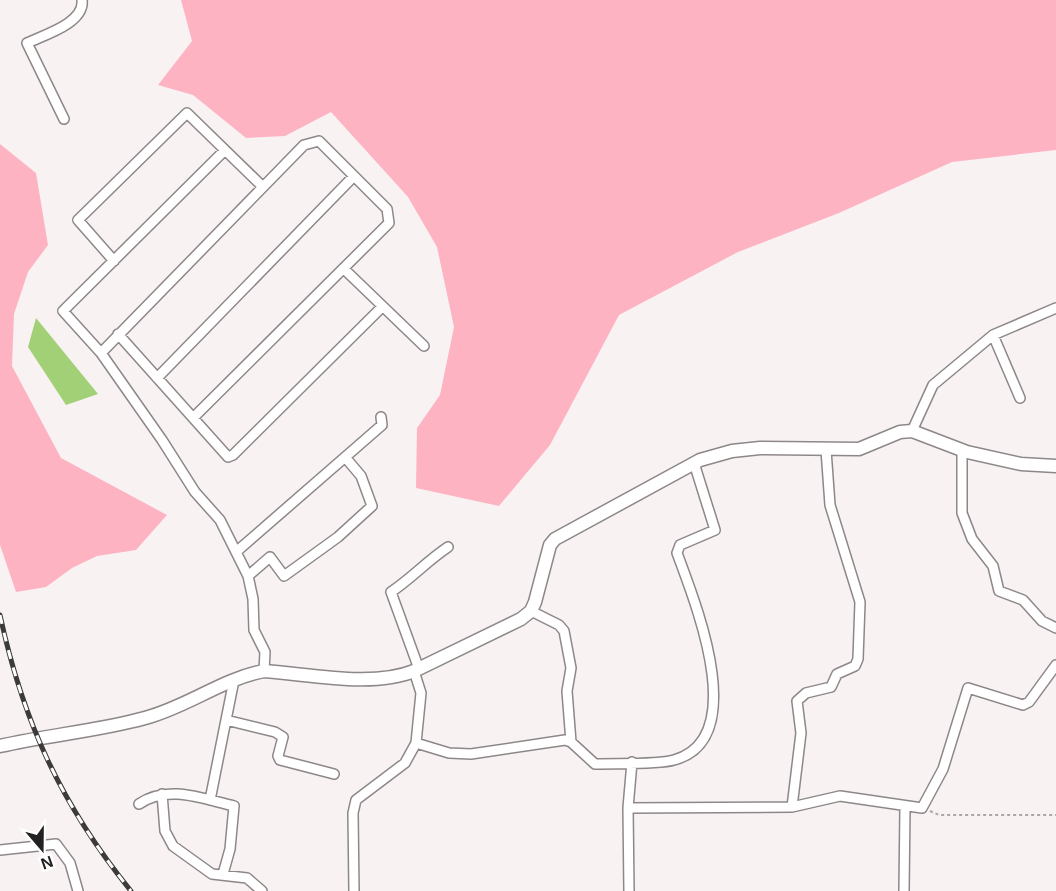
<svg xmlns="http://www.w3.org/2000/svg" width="1056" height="891" font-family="Helvetica,sans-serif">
<rect width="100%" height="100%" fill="#f9f2f3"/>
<path fill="#feb3c3" d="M181,0H1056V150L952,162L839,213L738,252L619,315L550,445L499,506L416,488L417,428L440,395L454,327L437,247L408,197L331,112L285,136L246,138L193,95L158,85L192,41Z
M0,144L36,173L48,245L28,272L14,314L12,366L61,458L167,515L136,550L97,556L72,568L46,587L16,592L0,545Z"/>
<path fill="#a2d076" d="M36,318L98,394L66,405L28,347Z"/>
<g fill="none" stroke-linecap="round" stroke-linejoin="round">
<g stroke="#8e8789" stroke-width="12">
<path id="minor" d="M64,119L27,43C44,35 85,23 82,0
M225,150L63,311L101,353L162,440L195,492L220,520L248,576L253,599L254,630L265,652L264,671
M114,261L78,220L187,113L262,186
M344,269L424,346
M118,334L228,457L233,455L382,307
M993,335L1020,398
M101,353L304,145L319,141L387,209L389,223L193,418
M157,378L354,176
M912,431L933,385L993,335L1056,308
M962,450V513L972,539L993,566L999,591L1023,600L1042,621L1056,628
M236,552L382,425L381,417
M248,576L270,557L284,576L338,537L372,506L361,476L345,457
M531,611L559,625L564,631L571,668L567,691L571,742
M419,669L391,592C412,578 427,561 448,547
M226,720L275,732L283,737L278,756L280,760L334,774
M416,743L449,753L471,754L565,740L571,742L595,764C615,763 657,765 674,760C751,739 695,602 677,553L680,545L715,530L694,463
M162,794L165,831L173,846L212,874L247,878L262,891
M210,800L234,680
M139,804C168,784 203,799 234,806L230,849L223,874
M792,807L801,733L797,701L806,693L831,687L837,674L855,666L858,659L860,602L830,505L826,450
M628,808L792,807L840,796L922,808L943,769L968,688L1023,705L1029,702L1056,665
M0,850L56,844L70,863L78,891
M354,891L353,813L356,800L405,763L416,743L421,693L414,671
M629,891L628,808L632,762
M904,891L905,806"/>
</g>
<g stroke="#8e8789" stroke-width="15">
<path id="tertiary" d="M0,746C48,735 98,731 145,718C187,707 222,679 264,671C309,674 372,688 414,671L521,619L531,611L535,602L550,545L555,539L700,460L732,451L760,448L859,449L900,432L912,431L967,452L1021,464L1056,466"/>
</g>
<path stroke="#aba6a7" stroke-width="2" stroke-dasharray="3 3" stroke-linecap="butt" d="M930,811L939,815H1056"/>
<use href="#minor" stroke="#fff" stroke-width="9"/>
<use href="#tertiary" stroke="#fff" stroke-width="12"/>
<g stroke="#3d3a3b" stroke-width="5">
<path id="rail" d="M0,615C23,722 62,806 131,891"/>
</g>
<use href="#rail" stroke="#fff" stroke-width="3" stroke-dasharray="9" stroke-linecap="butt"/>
</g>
<g transform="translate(42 849) rotate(160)" stroke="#ffffff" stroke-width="4.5" paint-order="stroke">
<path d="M0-4.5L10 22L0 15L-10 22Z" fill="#222020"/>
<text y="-9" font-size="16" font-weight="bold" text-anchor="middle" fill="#222020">N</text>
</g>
</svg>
